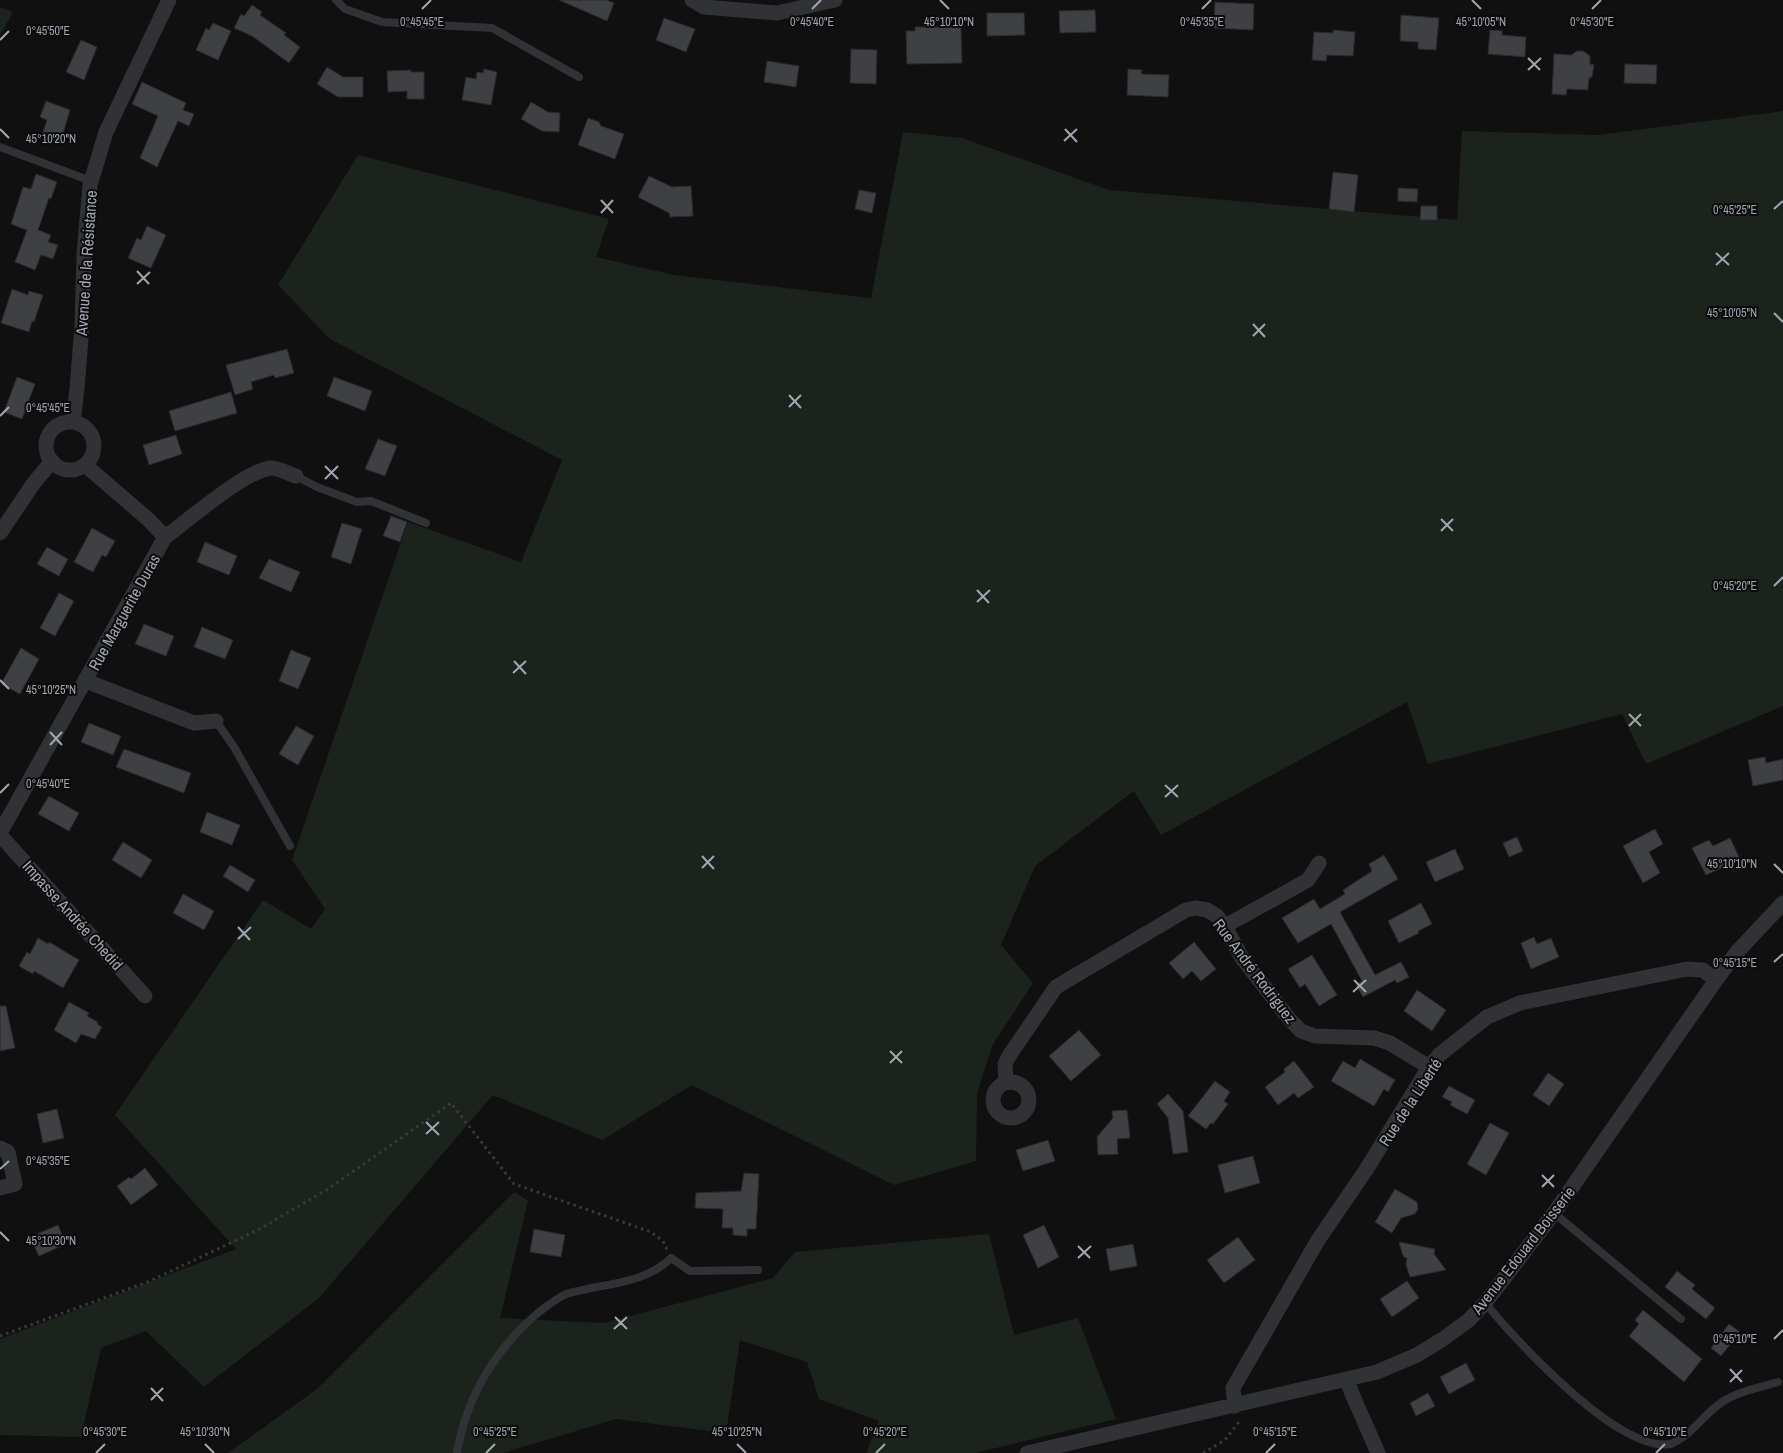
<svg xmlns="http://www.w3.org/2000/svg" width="1783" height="1453" font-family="'Archivo Narrow',sans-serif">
<rect width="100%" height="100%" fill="#101011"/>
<path fill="#1c231d" d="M0,7L13,12L0,35Z
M1783,111V706L1646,764L1622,714L1428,764L1407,702L1161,835L1134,791L1035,866L1001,945L1033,983L993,1044L977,1093L976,1161L894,1185L692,1085L602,1140L493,1095L319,1298L204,1387L146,1331L101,1348L81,1437L0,1435V1339L236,1249L115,1115L263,900L311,929L325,909L292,860L408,522L521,562L562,460L330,339L278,285L358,155L609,219L596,257L674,275L871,298L903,132L962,138L1109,190L1457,220L1462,131L1598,135Z
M514,1192L528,1201L500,1318L604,1323L773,1278L795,1252L989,1234L1014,1335L1078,1318L1116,1419L975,1453H866L879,1421L819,1399L807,1362L740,1340L726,1433L616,1419L503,1453H228L317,1389Z"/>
<path fill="#3f4044" stroke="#2a2a2d" d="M559,0H607L614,3L607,21Z
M1215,2L1254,4L1253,30L1214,28Z
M252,5L262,12L260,15L286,33L284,35L300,47L289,63L252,36L234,28L241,14L244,16Z
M1095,10L1096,32L1060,33L1059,11Z
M987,13H1024L1025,35L987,36Z
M1401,15L1439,18L1436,50L1418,49V42L1400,41Z
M664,18L695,29L686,52L656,40Z
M213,23L231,31L218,60L196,50L206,28L209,30Z
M915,27H961L962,63L907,64L906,31H915Z
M1333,30L1355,32L1353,56L1327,55L1326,61L1312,60L1314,32L1333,33Z
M1490,30L1502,31V35L1526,37L1525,57L1488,54Z
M81,40L97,47L84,80L66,72Z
M851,49L877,50L876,84L850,83Z
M1577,51H1583L1590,56V64L1594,65L1592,77L1589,78L1588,90L1567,89L1566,95L1552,94L1554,54L1571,55Z
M767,61L799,66L796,87L764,82Z
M1625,64L1657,65L1656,84L1624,83Z
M327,67L343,77H363V97H338L317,84Z
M484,69L497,72L491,105L462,100L466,77L476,79L477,72L483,73Z
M1128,69L1142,70L1141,74L1169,75L1168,97L1127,95Z
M411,70V72H424V99H407V91L388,92L387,71Z
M142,82L186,103L183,110L194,114L189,126L178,121L157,167L140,158L158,116L132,104Z
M46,101L70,110L60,144L41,137L47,120L40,117Z
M531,102L548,112L560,113L559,132L542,131L521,119Z
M588,118L599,122L601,126L624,134L615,159L578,145Z
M1333,172L1358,175L1354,212L1329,209Z
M36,174L57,182L51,199L49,198L38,230L51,235L48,242L58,245L53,259L41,255L35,270L15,262L27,230L11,224L23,187L31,189Z
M649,176L672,187L691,186L693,216L670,217L669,213L638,197Z
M1398,188L1418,189L1417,202L1398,201Z
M859,190L876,193L872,213L855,209Z
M1421,206H1437V220H1420Z
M147,226L166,235L151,268L128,258L137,238L141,240Z
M12,289L28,295L29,291L43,295L34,322L32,321L29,332L1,323Z
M287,349L294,373L275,378L274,375L251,382L253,389L235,395L226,365Z
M17,377L35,384L22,419L4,412Z
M334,377L372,391L365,411L327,396Z
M231,392L237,413L175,431L169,411Z
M176,435L182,454L149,465L143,445Z
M378,439L397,446L385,476L365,469Z
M391,516L407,522L400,542L383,536Z
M342,523L362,529L351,564L331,557Z
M92,528L115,541L106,557L102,555L93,572L74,562Z
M205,542L237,556L229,575L197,562Z
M47,547L68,559L59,576L37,564Z
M269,559L300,572L291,592L259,578Z
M59,593L74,601L55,636L40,628Z
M144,624L174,636L166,656L135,644Z
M202,627L233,640L225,659L194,647Z
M21,648L39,659L20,694L1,684Z
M291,650L311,658L298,689L279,681Z
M89,723L121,736L113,755L81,742Z
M296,726L314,736L298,765L279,754Z
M124,749L191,773L184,793L116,767Z
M1765,757L1766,763L1783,759V780L1753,786L1748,760Z
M49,796L79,813L69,831L38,814Z
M207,812L240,825L232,845L200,832Z
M1655,829L1663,844L1649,852L1660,873L1643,883L1623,846Z
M1517,837L1523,851L1509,857L1503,843Z
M1730,838L1740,859L1706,875L1692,848L1709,840L1713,846Z
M123,842L152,860L141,878L112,860Z
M1455,849L1464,869L1435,882L1426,862Z
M1384,855L1398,879L1340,912L1375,975L1401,962L1409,977L1397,983L1395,980L1363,997L1356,985L1362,981L1331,924L1298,943L1282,918L1314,899L1320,909L1345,894L1343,890L1372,871L1369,864Z
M230,865L255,880L248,892L223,876Z
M183,894L214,911L204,930L173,913Z
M1421,903L1432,924L1418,931L1419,933L1399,943L1388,921Z
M1534,937L1537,944L1551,938L1559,957L1531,969L1521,943Z
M38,938L48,944L49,942L79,960L63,988L34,971L33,974L19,966L27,952L30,954Z
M1194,942L1216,969L1201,981L1192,971L1183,979L1169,963Z
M1312,955L1337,995L1319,1006L1305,984L1300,988L1288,969Z
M1417,990L1446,1010L1432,1031L1404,1011Z
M69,1002L89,1013L87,1016L98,1022L97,1024L102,1027L95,1039L81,1034L76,1043L54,1030Z
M0,1006H6L15,1048L0,1051Z
M1079,1030L1101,1055L1071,1081L1049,1056Z
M1360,1059L1395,1080L1388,1092L1384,1089L1374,1106L1331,1081L1343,1061L1355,1068Z
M1294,1061L1314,1087L1298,1098L1294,1093L1278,1105L1265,1087L1285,1072L1284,1069Z
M1548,1073L1564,1084L1549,1106L1533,1095Z
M1215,1081L1230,1092L1224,1101L1228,1104L1213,1124L1211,1123L1206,1129L1188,1116Z
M1449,1086L1475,1100L1467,1114L1450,1105L1452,1102L1442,1097Z
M1168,1094L1183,1111L1188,1152L1173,1154L1168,1118L1157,1104Z
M57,1109L64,1138L43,1143L37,1114Z
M1127,1110L1130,1138L1117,1139L1118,1154L1098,1155L1097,1137L1113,1118L1112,1111Z
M1490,1123L1509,1133L1486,1175L1467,1164Z
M1048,1140L1055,1161L1023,1171L1016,1150Z
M1253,1156L1260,1183L1225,1193L1218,1165Z
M145,1168L158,1185L131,1205L117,1186L129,1177L131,1179Z
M744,1173L759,1174L756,1229H747V1236L733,1235V1228H722L723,1209L695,1208L696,1193L741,1191Z
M1395,1189L1417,1202L1418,1209L1415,1214L1401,1218L1392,1233L1375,1222Z
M58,1225L66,1244L39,1256L30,1237Z
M1044,1225L1059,1257L1038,1268L1023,1235Z
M534,1229L565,1235L561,1257L530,1252Z
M1238,1237L1255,1260L1224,1283L1207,1260Z
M1399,1242L1435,1249L1434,1254L1446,1270L1410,1277L1406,1265L1407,1258L1404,1257L1402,1253Z
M1133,1244L1137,1266L1110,1271L1106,1249Z
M1677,1271L1695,1285L1692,1289L1715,1308L1706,1319L1665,1287Z
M1407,1281L1419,1298L1392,1317L1380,1299Z
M1643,1310L1702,1359L1684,1382L1629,1336L1639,1324L1635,1320Z
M1729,1324L1740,1332L1721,1356L1711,1348Z
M1466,1363L1475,1380L1449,1394L1440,1377Z
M1428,1393L1435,1406L1416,1416L1410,1403Z"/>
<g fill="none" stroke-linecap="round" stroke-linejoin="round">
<path stroke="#37393c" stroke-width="3" stroke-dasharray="2.5 4" stroke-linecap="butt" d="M0,1336L150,1281L256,1231L328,1189L451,1103L514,1184L651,1232L663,1241L667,1250
M1203,1453L1225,1440L1238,1423L1237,1420"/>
<path stroke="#313236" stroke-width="8" d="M336,0L345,9L382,22L492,28L579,77
M0,147L91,181
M296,476L317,487L357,502L371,501L426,523
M216,721L234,747L290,846
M1554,1213L1681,1319
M1485,1303C1516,1340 1618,1453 1671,1444C1690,1436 1702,1417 1718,1405C1735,1392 1758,1388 1778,1382
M457,1453C466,1397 496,1348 539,1312C547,1306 556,1299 564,1295C571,1292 580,1291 587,1289C616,1283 649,1280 671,1258L690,1271L758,1270"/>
<path stroke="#313236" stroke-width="15" d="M692,0L704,7L777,13L835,0
M73,422L77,389L82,325L84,254L90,185L106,132L169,0
M46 446a24 24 0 1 1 48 0a24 24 0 1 1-48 0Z
M0,533L33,484L52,461
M165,537C190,519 242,473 270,468C277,467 289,474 296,476
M86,681L194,723L216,721
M0,833L165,537L149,520L85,465
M0,835L145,996
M1225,926L1308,880L1319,863
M993 1100a18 18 0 1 1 36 0a18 18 0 1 1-36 0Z
M1006,1082L1005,1064L1009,1056L1056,987L1186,910L1196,908L1207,910L1217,916L1225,926L1242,958L1291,1021L1301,1031L1315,1036L1374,1038L1390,1043L1429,1067
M0,1148L8,1152L15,1184L0,1188
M1347,1380L1353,1396L1378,1453
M1235,1406L1233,1388L1318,1240L1366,1170L1429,1067L1439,1055L1487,1017L1520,1003L1687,969L1703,970L1716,980
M1027,1453L1377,1372L1417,1355L1443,1339L1469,1320L1485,1303L1554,1213L1716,980L1737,952L1783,903"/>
</g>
<path fill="none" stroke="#a2a6b1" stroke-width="2" d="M940,0L949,9M1472,0L1481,9M422,9L431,0M812,9L821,0M1202,9L1211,0M1592,9L1601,0M0,40L9,31M1528,58L1540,70M1528,70L1541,58M0,129L9,138M1065,129L1077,142M1064,141L1077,129M601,200L613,213M1774,209L1783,201M601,213L613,200M1716,253L1729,265M1716,265L1729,253M137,271L149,284M137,284L150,272M1774,313L1783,322M1253,324L1265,337M1253,336L1265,324M789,395L801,408M789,407L801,395M0,416L9,407M325,466L338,479M325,479L338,466M1441,519L1453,531M1441,531L1453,519M1774,586L1783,577M977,590L989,603M977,602L990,590M514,661L526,674M513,673L526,661M0,680L9,689M1629,714L1641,726M1629,726L1641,714M50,732L62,745M50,745L62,732M1165,785L1178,797M0,793L9,784M1165,797L1178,785M702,856L714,869M1774,864L1783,873M702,868L714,856M238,927L250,940M238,939L251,927M1774,962L1783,954M1354,980L1366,992M1353,992L1366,980M890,1051L902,1063M890,1063L902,1051M426,1122L439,1135M426,1134L439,1122M0,1169L9,1161M1542,1175L1554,1187M1542,1187L1554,1175M0,1232L9,1241M1078,1246L1090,1258M1078,1258L1091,1246M615,1317L627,1329M614,1329L627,1317M1774,1339L1783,1330M1730,1369L1742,1382M1730,1382L1742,1370M151,1388L163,1401M151,1400L163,1388M205,1444L214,1453M737,1444L746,1453M96,1453L105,1444M486,1453L495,1444M876,1453L885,1444M1266,1453L1275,1444M1656,1453L1665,1444"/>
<g text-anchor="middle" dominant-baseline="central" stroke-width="4" stroke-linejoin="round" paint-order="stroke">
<g font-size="16" fill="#a2a6b1" stroke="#0b0b0c">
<text transform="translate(86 263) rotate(-86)">Avenue de la Résistance</text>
<text transform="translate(124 612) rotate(-61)">Rue Marguerite Duras</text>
<text transform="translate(73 915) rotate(48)">Impasse Andrée Chedid</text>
<text transform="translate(1255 971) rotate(53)">Rue André Rodriguez</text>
<text transform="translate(1410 1102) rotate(-57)">Rue de la Liberté</text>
<text transform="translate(1523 1250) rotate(-52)">Avenue Edouard Boisserie</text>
</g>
</g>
<g font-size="12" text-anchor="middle" fill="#a2a6b1" stroke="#0b0b0c" stroke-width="4" stroke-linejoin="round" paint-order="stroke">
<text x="422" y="26">0°45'45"E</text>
<text x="812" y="26">0°45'40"E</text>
<text x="1202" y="26">0°45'35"E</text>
<text x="1592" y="26">0°45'30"E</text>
<text x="949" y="26">45°10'10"N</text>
<text x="1481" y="26">45°10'05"N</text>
<text x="48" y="35">0°45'50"E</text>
<text x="51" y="143">45°10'20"N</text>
<text x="1735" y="214">0°45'25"E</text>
<text x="1732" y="317">45°10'05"N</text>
<text x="48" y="412">0°45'45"E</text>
<text x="1735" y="590">0°45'20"E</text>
<text x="51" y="694">45°10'25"N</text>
<text x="48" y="788">0°45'40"E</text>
<text x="1732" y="868">45°10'10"N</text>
<text x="1735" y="967">0°45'15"E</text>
<text x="48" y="1165">0°45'35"E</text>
<text x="51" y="1245">45°10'30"N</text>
<text x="1735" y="1343">0°45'10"E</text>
<text x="205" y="1436">45°10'30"N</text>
<text x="737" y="1436">45°10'25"N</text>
<text x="105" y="1436">0°45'30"E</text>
<text x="495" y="1436">0°45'25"E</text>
<text x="885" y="1436">0°45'20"E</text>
<text x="1275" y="1436">0°45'15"E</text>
<text x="1665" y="1436">0°45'10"E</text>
</g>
</svg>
